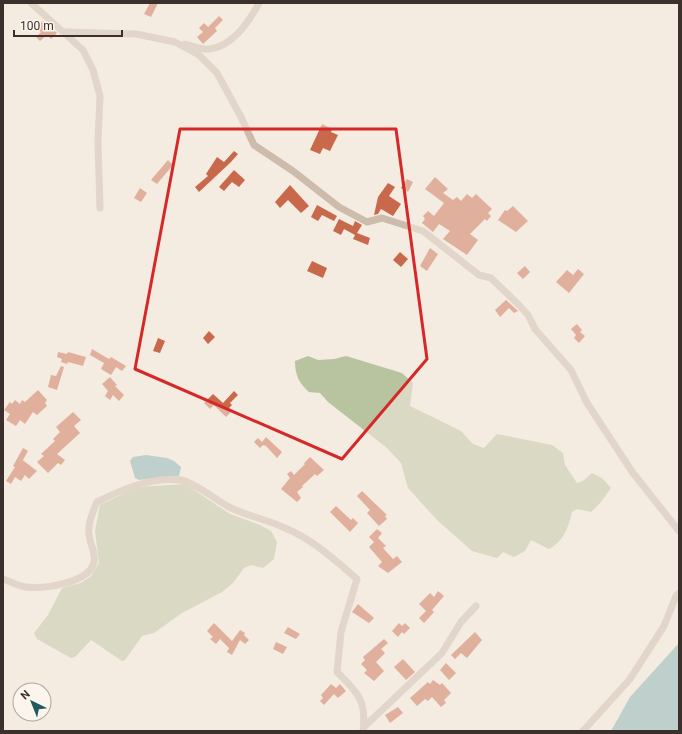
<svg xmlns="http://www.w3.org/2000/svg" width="682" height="734" font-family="Roboto,sans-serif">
<rect width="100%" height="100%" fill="#f4ebe1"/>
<path fill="#b8c4a0" d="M308,356L318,360L334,359L346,356L402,373L413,383L410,406L461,431L473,444L484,448L497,434L552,445L563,453L565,465L577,483L583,481L592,473L602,478L611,488L601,502L591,512L577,509L572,512C568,528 564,541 549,549L531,540L525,551L514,557L503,552L497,558L472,551L437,520L408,488L401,463L387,448L328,402L320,393L309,392C299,383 295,375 295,361Z
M185,484L230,514L260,525L271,531L277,542L274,559L263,568L251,565L244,568L233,583L222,592L182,613L154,633L142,636L125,660L122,661L91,640L75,657L71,658L37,639L34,633L48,615L62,588L81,583L91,576L99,563L95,531L100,505L137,487Z"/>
<path fill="#7fb0b2" d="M146,455L167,458L174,461L181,467L179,476L139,480L135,478L130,461L133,457Z
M679,643V731H611L630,697Z"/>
<path fill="#c8694b" d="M150,3H158L151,17L144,14Z
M219,16L223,20L215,28L217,31L203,44L197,37L203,32L199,28L204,23L208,27Z
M43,21L57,33L51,39L47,35L40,41L36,37L41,32L36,27Z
M322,124L332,129L331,132L338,135L330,151L323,148L320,154L310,150Z
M234,151L238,154L231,162L199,192L195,187L208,176L206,174L217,157L224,162Z
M168,160L173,165L157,184L151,180Z
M234,170L245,180L239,187L232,182L224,191L219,187Z
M435,177L448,189L443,193L453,200L457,197L461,201L467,194L472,198L476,194L492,209L488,213L491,216L487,221L485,219L470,234L478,240L467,255L443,239L450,231L439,224L433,232L422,223L425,219L423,216L428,211L434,216L444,203L425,189Z
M407,179L413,182L408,192L401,188Z
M388,183L395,187L389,196L401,204L393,216L381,209L378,214L374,215L378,197Z
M290,185L309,206L301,213L288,200L280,208L275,202Z
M140,188L147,193L141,202L134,198Z
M317,205L337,216L334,221L322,215L318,221L311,217Z
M513,206L528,221L516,232L498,220L505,210L507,211Z
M339,219L353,226L355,221L362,225L357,233L370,238L368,245L353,239L355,235L344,229L341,235L333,231Z
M430,248L438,254L427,271L420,266Z
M400,252L408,259L401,267L393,260Z
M312,261L327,268L323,278L307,271Z
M525,266L530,272L523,279L517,273Z
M578,269L584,274L569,293L556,282L567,270L573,275Z
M506,300L518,311L514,313L509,308L500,317L495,310Z
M577,324L582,330L580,332L585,336L579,343L574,338L576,335L571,329Z
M209,331L215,337L208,344L203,338Z
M158,338L165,341L160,353L153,351Z
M92,349L109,359L111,357L126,366L122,371L116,367L111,375L101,369L104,363L90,355Z
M58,352L67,354L68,352L86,357L83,366L68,362L67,364L61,362L62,359L57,357Z
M61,366L64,367L57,390L48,387L51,375L56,376Z
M110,377L117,385L115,386L124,395L119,401L113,395L110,400L105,396L108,391L102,384Z
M38,390L47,400L45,403L47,406L37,415L33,412L25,424L20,420L16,426L6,420L10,414L4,410L10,402L12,404L15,400L20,404L22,400L25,402Z
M234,391L238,395L230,403L232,405L229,408L232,411L226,417L214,405L210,409L204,403L213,394L223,403Z
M73,412L81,420L74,426L80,433L57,454L65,460L61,465L58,463L48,473L37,462L44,456L41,454L55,441L53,439L60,432L56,427Z
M266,437L282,452L277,458L266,446L263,445L260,448L254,442L258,438L262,442Z
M23,448L28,451L23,460L20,458L37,471L29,479L25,475L21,481L15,477L11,484L6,481L15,467L13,466Z
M310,457L324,470L317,476L315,474L302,486L303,487L297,492L301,498L297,502L281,489L290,478L287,474L291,471L294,475L305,464L304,463Z
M362,491L387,515L385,516L387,519L379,526L367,513L370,510L357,496Z
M336,506L351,520L353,518L358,523L350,532L330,512Z
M377,529L382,533L378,538L386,546L383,548L393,559L397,556L402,562L388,573L378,566L382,562L369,547L374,542L369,537Z
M438,591L444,596L432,610L434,612L424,623L419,618L426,611L419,604L430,593L434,597Z
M358,604L374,618L369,623L352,612Z
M214,623L232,641L240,630L245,633L244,635L249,640L245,644L240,640L232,655L227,652L229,648L220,639L216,644L210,639L213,637L207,631Z
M399,623L402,626L405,623L410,628L404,634L402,632L398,637L392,631Z
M288,627L300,634L296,639L284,633Z
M475,632L482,640L467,658L461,653L455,659L451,655Z
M384,639L388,643L381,649L385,653L376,662L384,671L374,681L364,673L367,670L361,664L365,660L363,657Z
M276,642L287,647L283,654L273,649Z
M403,659L415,672L406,680L394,667Z
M446,663L456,673L449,680L440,670Z
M433,680L440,685L442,683L451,693L444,700L446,703L441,707L432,697L428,701L425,699L417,706L410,698L428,682L430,684Z
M331,684L336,688L340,684L346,691L338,698L334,694L324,705L320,701L323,698L321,695Z
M398,707L403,713L390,723L385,715Z"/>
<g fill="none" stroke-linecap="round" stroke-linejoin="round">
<path stroke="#cdbbac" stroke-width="7" d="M31,3L83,50L93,70L100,96L98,142L100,208
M65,32L136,34L175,42L199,55L217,73L241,117L254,145L293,171L339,207L367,222L382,218L423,231L479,275L491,278L518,304L528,315L535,329L571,370L587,403L633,473L679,531
M185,44C192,46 202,50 210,49C233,46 249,22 259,3
M3,579C11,582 18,586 26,587C44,589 90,583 94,562C96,553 90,544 89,535C87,526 93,511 97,502C123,489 150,477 181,480C194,482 217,501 231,508C248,516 268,520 285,528C312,539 335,560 357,579L341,632L337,672C357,692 367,700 363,731
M364,727L442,653L461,622L476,606
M583,731L630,679L664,626L676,596L679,593"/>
</g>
<path d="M0 0H682V734H0ZM180,129H396L427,359L342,459L135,369Z" fill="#f4ebe1" fill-opacity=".55" fill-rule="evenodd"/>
<path fill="none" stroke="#d62828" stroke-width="3" stroke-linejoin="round" d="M180,129H396L427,359L342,459L135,369Z"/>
<rect width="682" height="734" fill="none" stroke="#3b302b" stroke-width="8"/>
<g transform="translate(32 702) rotate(317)"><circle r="19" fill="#fbf5ee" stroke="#aea6a0"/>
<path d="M0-3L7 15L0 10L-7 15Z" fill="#1f5a5e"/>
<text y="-6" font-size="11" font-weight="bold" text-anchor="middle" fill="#3b302b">N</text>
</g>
<path d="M14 30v6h108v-6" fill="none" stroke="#3b302b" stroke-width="2"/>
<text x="20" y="30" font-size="12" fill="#3b302b" stroke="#fbf5ee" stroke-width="3" paint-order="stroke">100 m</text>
</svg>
